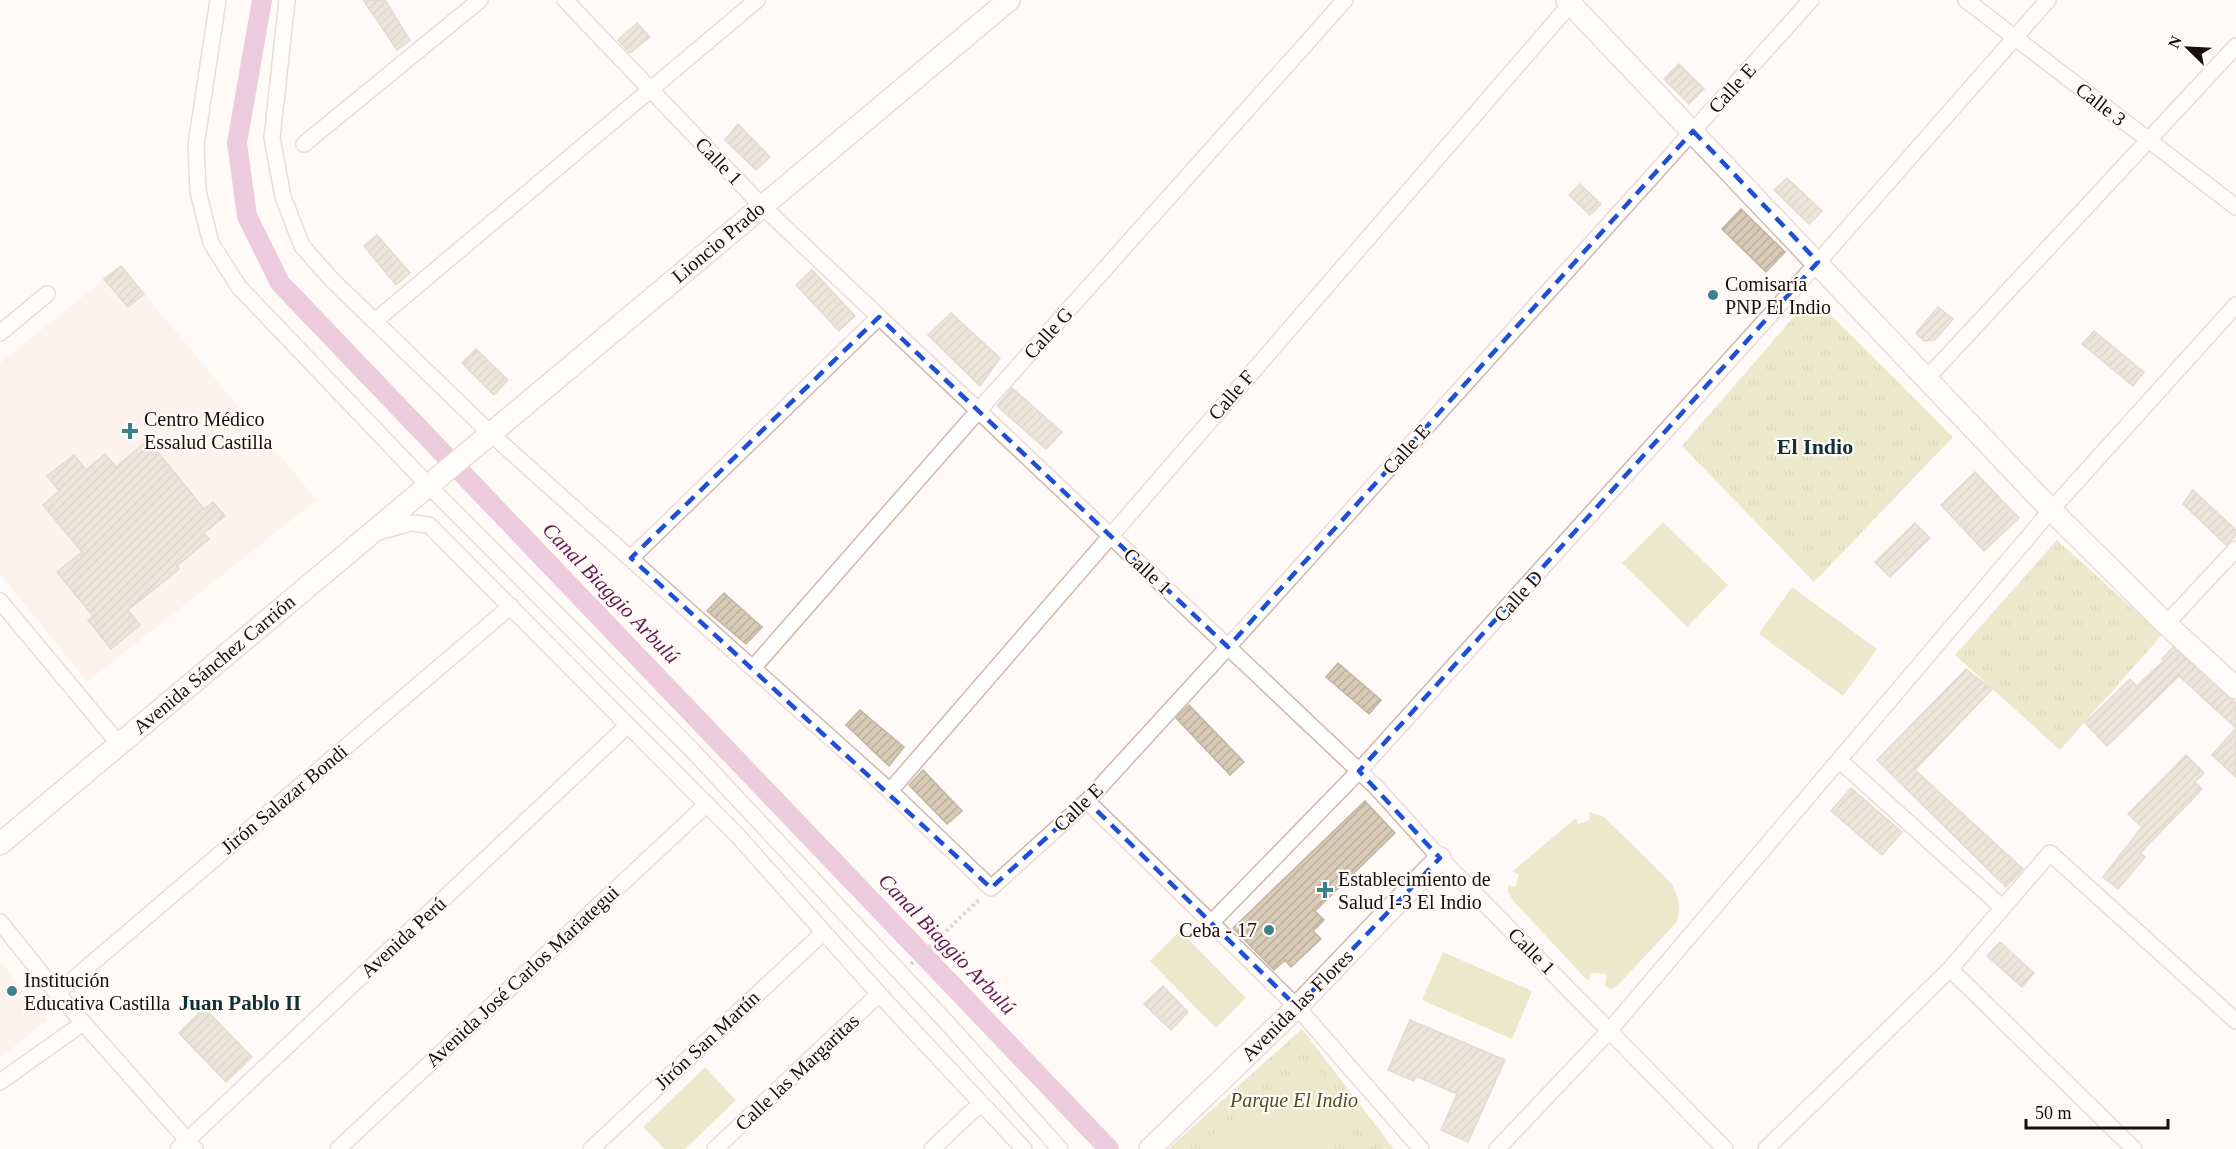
<svg xmlns="http://www.w3.org/2000/svg" width="2236" height="1149" font-family="'Times New Roman',serif">
<defs>
<pattern id="park-tufts" width="24" height="20" patternUnits="userSpaceOnUse" patternTransform="scale(1.5)"><rect width="24" height="20" fill="#d0d595"/><path d="M3 7l-1-3M5 7V3M7 7l1-3M15 17l-1-3M17 17v-4M19 17l1-3" fill="none" stroke="#b2b67f"/></pattern>
<pattern id="building-hatch" width="6" height="6" patternUnits="userSpaceOnUse" patternTransform="scale(1.5)"><rect width="6" height="6" fill="#d8cbb6"/><path d="M-1 1l2-2M0 6l6-6M5 7l2-2" fill="none" stroke="#b9ad9b"/></pattern>
</defs>
<rect width="100%" height="100%" fill="#fff9f7"/>
<path fill="#fde9e0" d="M121,266L317,500L87,682L0,574V363Z
M0,961L47,1020L0,1058Z"/>
<path fill="url(#park-tufts)" d="M1812,296L1953,437L1814,582L1682,446Z
M2057,540L2162,635L2060,750L1955,655Z
M1302,1029L1394,1149H1168Z"/>
<path fill="#d0d595" d="M1663,522L1728,585L1687,627L1622,563Z
M1792,587L1877,649L1843,696L1759,634Z
M1589,812L1604,817L1672,884L1678,898L1679,909L1677,922L1616,987L1610,989L1605,986L1607,974L1592,973L1588,981L1515,903L1508,892V885L1515,887L1519,875L1513,871L1576,818L1578,824L1590,820Z
M1180,931L1246,998L1216,1028L1150,961Z
M1443,952L1532,991L1512,1039L1422,1000Z
M1311,1060L1359,1123L1325,1149H1205L1201,1144Z
M705,1067L736,1100L685,1149H664L643,1127Z"/>
<g fill="none" stroke-linecap="round" stroke-linejoin="round">
<path stroke="#d494ba" stroke-width="20" d="M262,0L237,143L247,216L280,283L1109,1149"/>
</g>
<path fill="url(#building-hatch)" stroke="#c2b5a0" stroke-width="1.5" d="M363,0H385L410,40L397,50Z
M637,23L650,37L630,53L618,40Z
M1679,64L1704,89L1689,104L1664,79Z
M738,124L770,157L756,170L725,140Z
M1787,178L1822,211L1809,224L1774,190Z
M1580,184L1601,204L1590,215L1569,195Z
M1741,209L1785,252L1766,272L1722,229Z
M377,235L410,273L396,285L364,246Z
M121,266L144,294L128,307L104,279Z
M812,270L855,316L839,331L796,285Z
M1938,307L1953,319L1935,340L1924,341L1916,333Z
M951,313L1000,358L980,386L928,335Z
M2094,331L2144,372L2133,386L2082,344Z
M476,349L508,380L494,395L462,363Z
M1012,388L1062,432L1046,449L997,406Z
M148,440L204,509L213,502L225,516L204,533L209,539L177,566L179,569L128,610L140,625L111,649L88,620L93,616L57,572L82,552L43,505L59,491L47,476L74,455L86,470L105,454L116,467Z
M1975,472L2019,518L1984,551L1941,505Z
M2193,490L2236,530V535L2226,545L2183,504Z
M1915,523L1930,538L1890,577L1875,562Z
M724,593L762,627L746,644L707,611Z
M2173,647L2236,703V777L2212,755L2236,728L2179,676L2107,746L2085,723L2130,679L2137,686L2163,661L2162,659Z
M1338,663L1381,700L1369,714L1326,677Z
M1966,669L1992,689L1915,770L2023,869L2006,887L1877,760Z
M1189,705L1244,762L1230,775L1176,718Z
M860,710L904,747L889,766L846,725Z
M2186,755L2204,773L2195,782L2202,789L2140,853L2145,857L2118,889L2103,877L2142,827L2128,814Z
M923,770L962,811L947,824L909,785Z
M1851,788L1902,832L1882,855L1831,811Z
M1365,801L1395,833L1315,911L1324,920L1313,931L1321,939L1291,967L1285,960L1274,970L1233,928Z
M2000,942L2034,973L2022,987L1987,956Z
M1163,986L1188,1012L1171,1030L1144,1004Z
M204,1008L252,1057L226,1082L179,1033Z
M1410,1020L1505,1060L1468,1142L1441,1130L1457,1094L1416,1076L1414,1081L1388,1070Z"/>
<g fill="none" stroke-linecap="round" stroke-linejoin="round">
<g stroke="#d0b8ac" stroke-width="18">
<path id="street" d="M218,0L196,145L198,191L211,243L239,287L428,485L691,749L950,1026L1060,1149
M287,0L272,138L283,197L302,246L332,280L490,433L890,791L991,888L1087,801L1228,647L1811,0
M565,0L762,206L1377,788L1440,858L1725,1149
M1966,0L2236,207
M304,144L480,0
M375,321L757,0
M0,333L47,294
M1927,378L2236,46
M378,532L411,523L429,525L738,836L879,994L1024,1149
M631,558L879,317
M0,601L119,744
M2166,624L2236,549
M753,668L978,411L1345,0
M1839,760L2003,908
M890,791L1574,0
M1087,801L1297,1007L1421,1149
M0,922L57,993L195,1149
M1211,923L1359,771L1818,262L2048,0
M1950,969L2134,1149
M57,993L511,606
M0,1082L83,1023
M178,1149L628,725
M338,1149L707,804
M591,1149L824,932
M715,1149L879,994
M932,1149L980,1104
M1497,1149L1610,1030L2051,510L2236,305
M1766,1149L1950,969L2050,853L2236,1021"/>
</g>
<g stroke="#d0b8ac" stroke-width="24">
<path id="secondary" d="M1567,0L2051,510L2166,624L2236,688
M0,844L1009,0
M1150,1149L1297,1007L1440,858"/>
</g>
<path stroke="#b2aba8" stroke-width="4" stroke-dasharray="3 3" stroke-linecap="butt" d="M911,964L980,899"/>
<use href="#street" stroke="#fff" stroke-width="15"/>
<use href="#secondary" stroke="#fff" stroke-width="21"/>
</g>
<path d="M0 0H2236V1149H0ZM1693,131L1818,262L1359,771L1440,858L1297,1007L1087,801L991,888L631,558L879,317L1228,647Z" fill="#fff9f7" fill-opacity=".55" fill-rule="evenodd"/>
<path fill="none" stroke="#1d4ed8" stroke-width="4.5" stroke-dasharray="12 8" stroke-linejoin="round" d="M1693,131L1818,262L1359,771L1440,858L1297,1007L1087,801L991,888L631,558L879,317L1228,647Z"/>
<g fill="#3b818c" stroke="#fff9f7" stroke-width="2">
<circle cx="1713" cy="295" r="6"/>
<path d="M127 422h6v6h6v6h-6v6h-6v-6h-6v-6h6z"/>
<path d="M1322 881h6v6h6v6h-6v6h-6v-6h-6v-6h6z"/>
<circle cx="1269" cy="930" r="6"/>
<circle cx="12" cy="991" r="6"/>
</g>
<g text-anchor="middle" dominant-baseline="central" stroke-width="4.5" stroke-linejoin="round" paint-order="stroke">
<g font-size="20" fill="#180f0b" stroke="#fff9f7">
<text transform="translate(1732 88) rotate(-48)">Calle E</text>
<text transform="translate(2101 104) rotate(38)">Calle 3</text>
<text transform="translate(719 161) rotate(46)">Calle 1</text>
<text transform="translate(718 242) rotate(-40)">Lioncio Prado</text>
<text transform="translate(1048 333) rotate(-48)">Calle G</text>
<text transform="translate(1231 395) rotate(-49)">Calle F</text>
<text transform="translate(1406 449) rotate(-48)">Calle E</text>
<text transform="translate(1148 571) rotate(43)">Calle 1</text>
<text transform="translate(1518 596) rotate(-48)">Calle D</text>
<text transform="translate(214 664) rotate(-40)">Avenida Sánchez Carrión</text>
<text transform="translate(284 799) rotate(-40)">Jirón Salazar Bondi</text>
<text transform="translate(1078 807) rotate(-44)">Calle E</text>
<text transform="translate(403 937) rotate(-43)">Avenida Perú</text>
<text transform="translate(1532 951) rotate(45)">Calle 1</text>
<text transform="translate(522 976) rotate(-43)">Avenida José Carlos Mariategui</text>
<text transform="translate(1297 1005) rotate(-45)">Avenida las Flores</text>
<text transform="translate(707 1040) rotate(-43)">Jirón San Martín</text>
<text transform="translate(797 1072) rotate(-43)">Calle las Margaritas</text>
</g>
<g font-size="20" fill="#180f0b" stroke="#fff9f7" text-anchor="start">
<text x="1725" y="284">Comisaría<tspan x="1725" dy="23">PNP El Indio</tspan></text>
<text x="144" y="419">Centro Médico<tspan x="144" dy="23">Essalud Castilla</tspan></text>
<text x="1338" y="879">Establecimiento de<tspan x="1338" dy="23">Salud I-3 El Indio</tspan></text>
<text x="1257" y="930" text-anchor="end">Ceba - 17</text>
<text x="24" y="980">Institución<tspan x="24" dy="23">Educativa Castilla</tspan></text>
</g>
<g font-size="20" font-style="italic" fill="#4e501d" stroke="#fff9f7">
<text x="1294" y="1100">Parque El Indio</text>
</g>
<g font-size="21" font-style="italic" fill="#63184b" stroke="#fff9f7">
<text transform="translate(611 593) rotate(46)">Canal Biaggio Arbulú</text>
<text transform="translate(947 944) rotate(46)">Canal Biaggio Arbulú</text>
</g>
<g font-size="21" font-weight="bold" fill="#0e3136" stroke="#fff9f7">
<text x="240" y="1003">Juan Pablo II</text>
</g>
<g font-size="22" font-weight="bold" fill="#0e3136" stroke="#fff9f7">
<text x="1815" y="446">El Indio</text>
</g>
</g>
<g transform="translate(2188 48) rotate(294)" stroke="#fff9f7" stroke-width="4.5" paint-order="stroke">
<path d="M0-4.5L10 22L0 15L-10 22Z" fill="#180f0b"/>
<text y="-9" font-size="16" font-weight="bold" text-anchor="middle" fill="#180f0b">N</text>
</g>
<path d="M2026 1119v9h142v-9" fill="none" stroke="#180f0b" stroke-width="3"/>
<text x="2035" y="1119" font-size="18" fill="#180f0b" stroke="#fff9f7" stroke-width="4.5" paint-order="stroke">50 m</text>
</svg>
